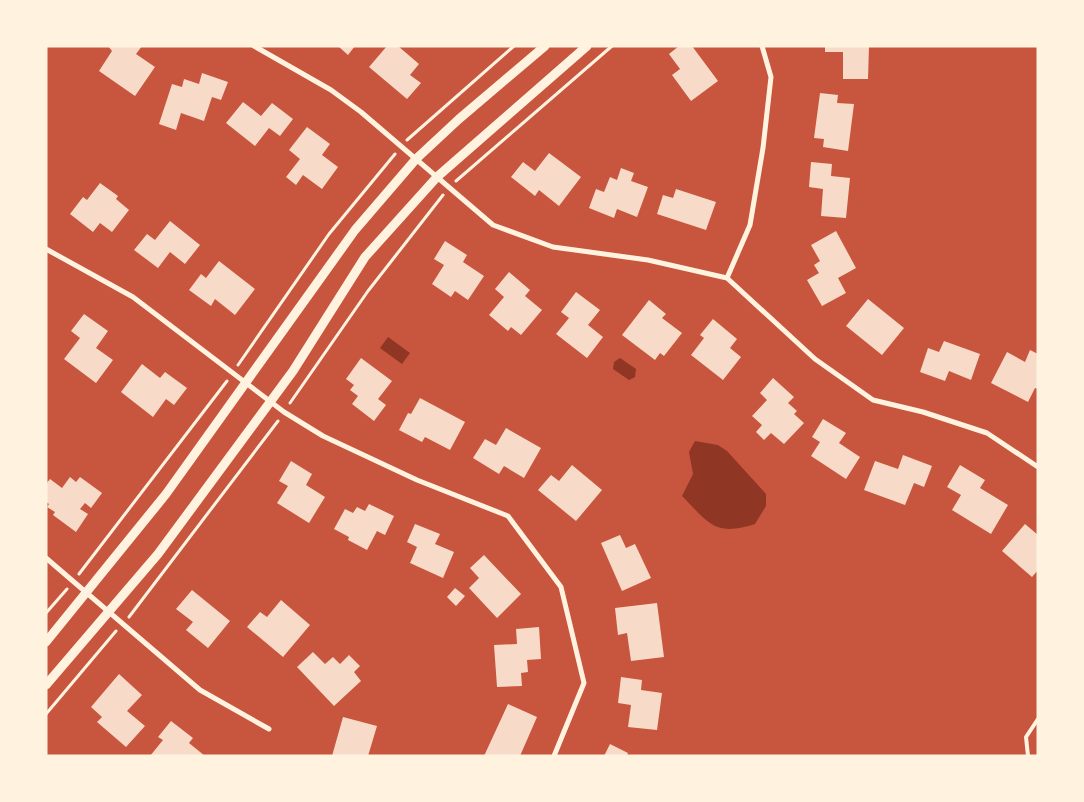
<svg xmlns="http://www.w3.org/2000/svg" width="1084" height="802" font-family="'Golos Text',sans-serif">
<rect width="100%" height="100%" fill="#c8553d"/>
<path fill="#8f3625" d="M388,337L410,353L402,364L380,348Z
M620,358L636,369L635,377L629,380L613,369L614,362Z
M695,441L718,445L727,451L766,494V506L755,524C714,537 709,523 682,496L693,474L689,452Z"/>
<path fill="#f7dbc8" d="M108,46H142L136,54L155,67L135,96L99,71L112,51Z
M338,46H355L348,55Z
M387,46H398L419,64L410,75L421,83L407,99L369,67Z
M679,46H692L718,81L691,101L672,75L680,69L669,54Z
M825,46H869L868,79H843V52H825Z
M202,73L228,82L221,100L212,97L204,121L181,113L176,130L159,124L172,84L182,87L184,79L199,84Z
M820,93L838,95L837,103L854,104L848,151L823,147L824,139L814,138Z
M243,102L261,116L272,103L293,119L280,136L269,128L255,146L226,123Z
M307,127L330,144L322,155L338,167L322,189L303,175L296,185L286,177L300,159L289,150Z
M549,153L581,177L559,206L539,190L535,196L511,177L523,162L535,171Z
M811,162L832,164L831,176L850,178L846,218L821,216L823,189L809,187Z
M621,168L634,173L631,181L648,187L637,217L617,209L614,218L589,208L596,189L604,192L610,177L617,180Z
M100,183L118,196L116,199L129,210L112,232L100,223L93,232L70,214L83,197L87,200Z
M676,189L716,202L706,230L657,214L663,195L673,198Z
M170,221L200,245L185,264L170,252L158,268L134,250L147,234L155,240Z
M836,231L856,268L838,278L846,293L822,306L807,280L819,273L814,265L820,261L811,245Z
M445,241L467,255L463,262L484,276L468,300L455,291L451,297L432,284L444,265L434,259Z
M219,261L255,289L235,315L215,299L211,306L189,290L201,274L206,278Z
M509,272L530,290L525,296L542,310L521,335L511,327L508,331L489,315L504,297L495,289Z
M576,292L600,310L588,325L603,337L587,358L556,334L569,318L561,312Z
M868,299L904,328L882,355L846,326Z
M649,300L666,314L662,318L682,333L664,356L660,353L655,360L622,335Z
M84,314L108,331L96,348L113,360L96,383L64,359L80,338L71,331Z
M713,319L737,339L730,348L741,357L723,380L691,355L704,338L700,335Z
M944,341L980,354L971,380L949,371L945,381L920,372L928,348L939,352Z
M1030,350L1038,354V389L1035,388L1028,402L991,383L1007,352L1025,362Z
M361,358L392,381L378,399L386,405L374,421L352,404L358,396L350,390L354,385L346,379Z
M142,364L160,378L165,372L187,388L174,405L166,399L153,417L121,392Z
M773,378L794,397L788,403L797,411L794,414L804,423L784,444L771,433L764,440L756,432L762,425L752,416L767,400L760,393Z
M420,398L465,422L450,450L425,437L422,442L399,430L408,413L411,414Z
M823,419L846,433L839,443L860,457L846,479L811,456L820,442L812,437Z
M506,428L541,448L524,478L504,466L499,474L473,458L485,439L496,445Z
M903,455L932,466L924,487L914,483L905,505L864,490L875,461L898,469Z
M291,461L312,474L306,485L325,497L309,523L277,503L288,486L279,481Z
M572,465L602,490L576,521L538,490L551,475L559,481Z
M960,465L985,480L980,488L1008,505L991,534L952,510L961,495L947,487Z
M70,477L76,482L80,477L102,493L91,508L85,503L80,509L88,514L76,532L53,515L55,512L47,507L49,504L46,502V484L50,479L62,488Z
M369,504L394,516L385,535L377,531L367,550L348,540L349,537L334,529L345,509L353,513L357,507L365,511Z
M415,524L440,534L435,544L454,552L443,578L410,563L417,547L407,542Z
M1025,524L1038,535V570L1032,577L1002,551Z
M620,535L626,548L635,544L651,578L622,591L601,543Z
M484,555L521,594L497,618L469,588L479,578L470,568Z
M455,588L465,596L456,606L447,597Z
M192,590L230,621L208,648L186,630L193,622L176,609Z
M281,600L310,625L283,657L247,627L260,612L267,617Z
M657,603L664,657L631,661L627,633L618,635L615,608Z
M539,627L541,659L527,660L528,672L521,673L522,686L497,687L494,645L517,644L516,629Z
M313,652L325,664L333,657L340,664L349,655L360,666L354,672L361,681L334,706L297,667Z
M119,674L142,695L127,711L145,726L126,747L97,722L102,717L91,707Z
M621,677L642,680L641,690L662,693L657,730L628,727L631,705L618,703Z
M508,704L537,717L520,756H484Z
M343,717L377,726L368,756H332Z
M171,721L193,738L189,743L205,756H150L163,740L158,737Z
M610,744L628,753L627,756H604Z"/>
<g fill="none" stroke-linecap="round" stroke-linejoin="round">
<path stroke="#fff3e0" stroke-width="3" d="M407,140L514,46
M456,181L612,46
M238,365L329,234L395,154
M290,403L368,291L443,195
M79,574L227,381
M46,613L67,589
M129,617L278,421
M46,714L116,631"/>
<path stroke="#fff3e0" stroke-width="4" d="M1028,756L1026,737L1038,719"/>
<path stroke="#fff3e0" stroke-width="5" d="M254,46L331,90L361,112L493,225L553,247L648,260L727,278L815,359L873,400L923,412L987,433L1038,467
M46,249L133,297L284,412L323,436L417,480L508,516L561,587L584,683L554,756
M727,278L750,225L763,148L771,77L762,46
M46,558L200,690L269,729"/>
<path stroke="#fff3e0" stroke-width="9" d="M46,642L166,494L355,230L416,159L459,119L545,46
M46,685L158,554L293,371L365,257L437,177L587,46"/>
</g>
<rect width="1084" height="802" fill="none" stroke="#fff3e0" stroke-width="95"/>
</svg>
